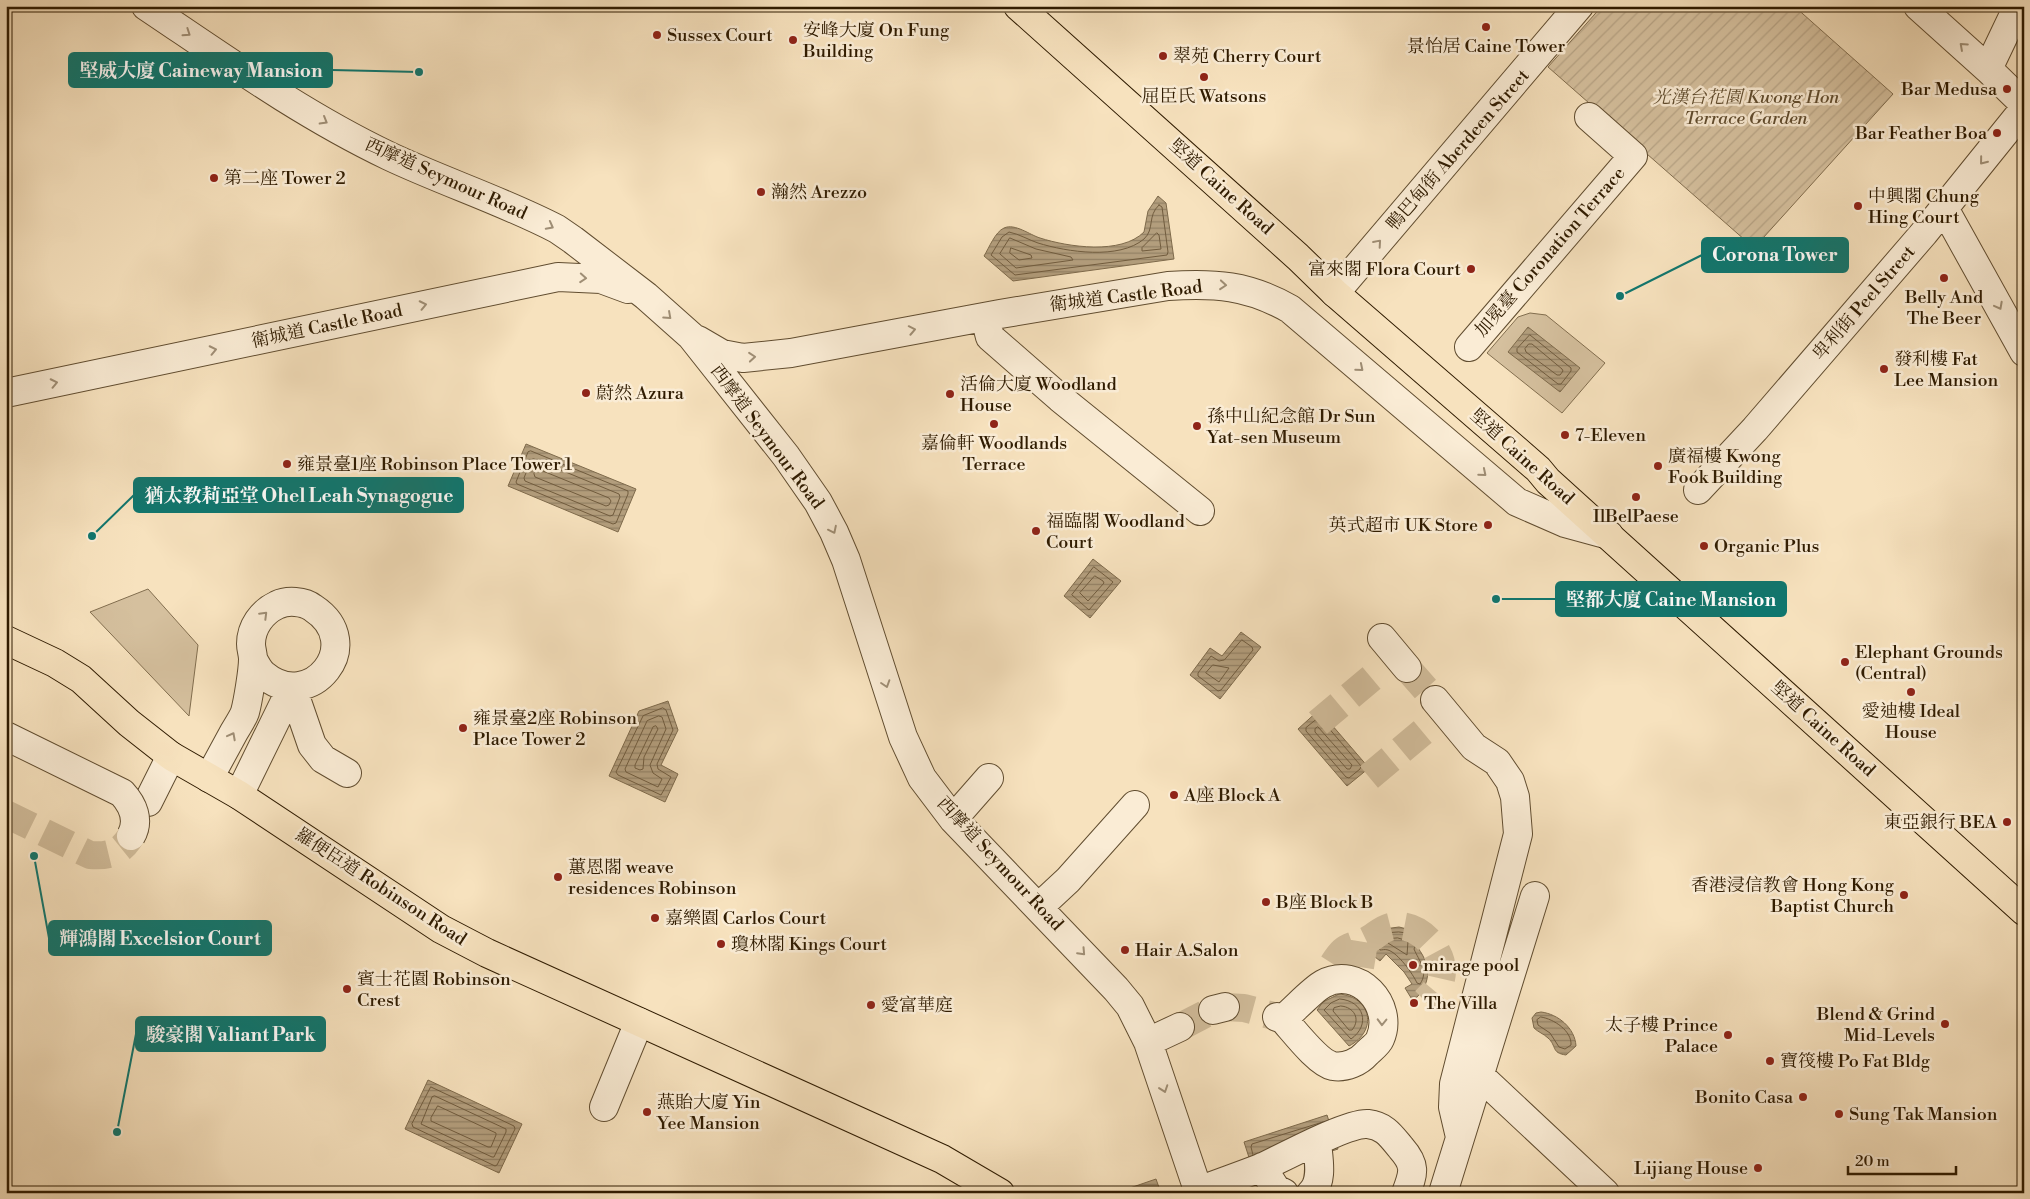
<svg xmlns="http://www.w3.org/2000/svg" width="2030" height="1199" font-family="'Libre Bodoni','Noto Serif TC',serif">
<defs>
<pattern id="garden-furrows" width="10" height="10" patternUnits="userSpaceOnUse" patternTransform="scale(1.25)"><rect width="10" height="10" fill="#d5c09e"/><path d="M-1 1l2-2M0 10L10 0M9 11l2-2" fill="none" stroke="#b7a486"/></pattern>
<pattern id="water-rules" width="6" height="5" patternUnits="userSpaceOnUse" patternTransform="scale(1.25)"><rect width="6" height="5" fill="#b39e7d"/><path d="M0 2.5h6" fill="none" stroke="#928064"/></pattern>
</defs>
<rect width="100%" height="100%" fill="#f7e2be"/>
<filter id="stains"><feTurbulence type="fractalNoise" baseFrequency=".004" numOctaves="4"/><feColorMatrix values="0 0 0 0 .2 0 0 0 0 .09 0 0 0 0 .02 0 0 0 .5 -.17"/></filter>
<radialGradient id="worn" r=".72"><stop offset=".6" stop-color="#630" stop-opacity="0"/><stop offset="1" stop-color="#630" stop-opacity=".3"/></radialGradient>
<path fill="#d5c09e" stroke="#826e4f" d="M1530,313L1546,315L1605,363L1562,413L1487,353L1518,317Z
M148,589L198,645L189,716L90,612Z"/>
<path fill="url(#garden-furrows)" stroke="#826e4f" d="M1602,6H1794L1893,94L1754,248L1548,67Z"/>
<path fill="url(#water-rules)" stroke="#7e6a4b" d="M1158,196L1166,203L1174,259L1013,281L984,256C989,248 995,232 1004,228C1015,223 1030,235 1040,238C1068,247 1121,255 1144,232L1148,211Z
M1528,327L1580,368L1560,392L1508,352Z
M526,444L636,489L618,532L508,486Z
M1093,559L1121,581L1090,618L1064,596Z
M1241,632L1261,647L1220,699L1190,675L1210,648L1222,656Z
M668,701L678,730L661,765L678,774L665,802L609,776L639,711Z
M1319,710L1369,768L1347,786L1298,729Z
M1399,927L1415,931L1427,939L1418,948C1432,967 1431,985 1413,1001L1405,988L1412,984L1404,972L1386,954L1380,961L1369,952L1375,947L1366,937L1384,929Z
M1339,994C1372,997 1378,1031 1349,1046L1317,1010L1323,1002Z
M1541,1012C1558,1014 1575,1028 1576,1046L1566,1055C1551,1053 1557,1046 1548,1038C1544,1034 1538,1032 1534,1028L1532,1018L1536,1013Z
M428,1080L522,1124L499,1173L405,1129Z
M1327,1115L1338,1149L1255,1176L1244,1142Z
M1156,1179L1161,1193H1125L1124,1190Z"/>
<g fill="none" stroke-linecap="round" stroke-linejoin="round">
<path stroke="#715c3e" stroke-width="1" d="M1159,205L1162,207L1168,252L1167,255L1015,275L991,255L1002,237L1009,232C1019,234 1029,240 1038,243C1067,252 1119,260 1144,239C1155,229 1147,216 1159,205Z
M1157,233L1159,235L1161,249L1142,251V248Z
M1010,238L1036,249L1071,257L1073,260L1016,268L1000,254Z
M1011,248L1031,255L1032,258L1019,260L1010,253Z
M1530,335L1571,368V371L1561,384H1558L1517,352V349Z
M1529,344H1532L1562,369L1563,371L1560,375H1557L1526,352L1525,349Z
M531,451L628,491V494L616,523L613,524L517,484L516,482L528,452Z
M534,459L619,494L620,497L613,515L610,516L525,481L524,478L531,460Z
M538,469L609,498L611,501L609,505L606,506L535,477L534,474Z
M1094,567L1113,582L1089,610L1072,595Z
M1095,576L1103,581L1104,583L1088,601L1080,593Z
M1242,640L1252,647L1253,650L1221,690L1218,691L1198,676V673L1211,656L1219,661L1224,660Z
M1213,665L1229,668L1219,682L1206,673Z
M663,708L666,710L673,730L657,764L658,769L671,777L661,795L618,775L616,772L643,716Z
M659,716L662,717L666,729L650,765L653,773L662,779L658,787L626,772L625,769L647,721Z
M1317,719H1321L1361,766L1360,769L1349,778L1346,777L1306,731V728Z
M656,726L658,729L644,757L643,769L640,770L635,768V765L653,727Z
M1318,727L1352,765L1350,769H1347L1315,732V729Z
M1399,932L1407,933L1418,940L1414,949C1419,961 1429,971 1420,984L1417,983C1413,974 1398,953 1388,950C1385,949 1382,950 1380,950L1375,940L1376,937L1385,933Z
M1398,938L1408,941L1407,955L1388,943L1389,939Z
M1340,999C1364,1001 1371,1025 1351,1039L1324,1010L1331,1003Z
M1341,1006C1354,1007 1361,1019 1352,1030H1349L1333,1011L1334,1008Z
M1541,1017C1554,1019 1572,1031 1571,1045L1565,1049L1559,1047L1550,1033L1538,1025L1537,1020Z
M431,1087L514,1126L515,1129L497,1165L495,1166L413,1127L412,1124Z
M435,1096L506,1129V1132L494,1157H492L421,1124L432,1097Z
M438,1106L496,1133V1135L491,1147H488L431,1121V1118Z
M1253,1155L1251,1147L1252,1144L1323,1122"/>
<path stroke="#cfba98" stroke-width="28" stroke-dasharray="28 14" stroke-linecap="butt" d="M1407,668L1435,700
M1318,723L1381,670
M1369,777L1430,726
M6,814L90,855C123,858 129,841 142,815
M1333,964C1344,947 1345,949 1363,942C1375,938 1382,926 1397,926C1422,925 1447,954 1441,979C1439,988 1431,995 1425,1001
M1360,967L1364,942
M1225,1007L1244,1008L1277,1017
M1180,1027L1213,1010"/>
<g stroke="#614d30" stroke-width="30">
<path id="minor" d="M146,6C225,59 303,115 389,156C444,182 503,201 557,229L573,240L646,296L691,336L786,456L818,502L834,532L846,560L903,737L922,778L953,819L1116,989L1130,1006L1148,1042L1199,1193
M1918,6L1988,69L2024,104
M1988,69L2018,6
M1944,208L2024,352
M1335,293L1579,6
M985,317L990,337L1060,398L1200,511
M698,340L722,354L743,358L791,353L1000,314L1168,286C1215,283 1248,285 1290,309L1517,502L1565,523L1609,535
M1469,347L1633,156L1589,117
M6,393L558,277L601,279L628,289
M1698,490L1755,429L1924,233L2024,109
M1382,638L1407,668
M292,687L312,745L323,759L347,773
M1435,700L1474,747L1497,762L1510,781L1515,797L1518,834L1454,1084L1453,1107L1460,1137
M209,778C217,763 226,747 234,732C238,725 243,718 245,712C248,701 253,670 253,659C253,654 251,649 251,644C251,627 262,612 277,605C287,600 304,601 313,608C368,644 310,714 264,675C259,671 256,665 253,659
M239,795L292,687
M148,802L171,756
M953,819L989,778
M1039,907L1068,880L1135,805
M1213,1010L1225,1007
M1277,1017L1283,1019C1294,1010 1312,990 1323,984C1358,965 1395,1005 1380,1039C1378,1044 1371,1049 1367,1053C1359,1062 1346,1068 1333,1066C1318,1063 1294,1031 1283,1019
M1148,1042L1180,1027
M1479,1075L1605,1193
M604,1107L639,1022
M1262,1167L1276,1189L1284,1193
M1198,1191C1220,1183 1242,1175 1263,1167C1284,1157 1349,1122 1368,1124C1385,1126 1391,1136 1401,1148C1416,1165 1414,1172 1406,1193
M1311,1193C1324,1181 1318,1157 1317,1142
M1443,1193L1535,896"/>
</g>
<g stroke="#2f1b00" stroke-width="30">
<path id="major" d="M1018,6L1298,257L1335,293L1538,469L1548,481L2024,911
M6,640L55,663L81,679L129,723L171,756L239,795L441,929L487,953L942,1159L1000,1193"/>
</g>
<use href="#minor" stroke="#faecd5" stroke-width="28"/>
<use href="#major" stroke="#f7e2be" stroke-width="28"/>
<g stroke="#614d30" stroke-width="30" stroke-linecap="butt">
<path id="minor-bridge" d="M6,736L122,793C133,805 140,820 131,836"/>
</g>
<use href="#minor-bridge" stroke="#faecd5" stroke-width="28"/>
</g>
<defs><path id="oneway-chevron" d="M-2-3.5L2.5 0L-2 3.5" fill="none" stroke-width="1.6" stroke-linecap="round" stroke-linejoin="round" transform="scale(1.25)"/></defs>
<g stroke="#9f8e75">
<use href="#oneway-chevron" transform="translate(187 33) rotate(34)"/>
<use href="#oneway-chevron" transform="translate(1963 46) rotate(-138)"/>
<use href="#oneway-chevron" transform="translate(324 121) rotate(30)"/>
<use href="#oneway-chevron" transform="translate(1983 161) rotate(129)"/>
<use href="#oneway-chevron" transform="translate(550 226) rotate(28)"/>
<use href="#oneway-chevron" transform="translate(1378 243) rotate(-49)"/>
<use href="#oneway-chevron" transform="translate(583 278) rotate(4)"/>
<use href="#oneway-chevron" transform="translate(1223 285) rotate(5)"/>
<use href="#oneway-chevron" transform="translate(423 305) rotate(-12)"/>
<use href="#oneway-chevron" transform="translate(1999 306) rotate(62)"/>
<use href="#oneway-chevron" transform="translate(668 316) rotate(42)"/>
<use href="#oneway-chevron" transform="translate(912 330) rotate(-11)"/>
<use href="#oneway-chevron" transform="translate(213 350) rotate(-12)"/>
<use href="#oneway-chevron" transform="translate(752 357) rotate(-5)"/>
<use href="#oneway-chevron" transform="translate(1360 368) rotate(40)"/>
<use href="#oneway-chevron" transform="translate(54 383) rotate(-12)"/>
<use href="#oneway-chevron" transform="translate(1483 473) rotate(40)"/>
<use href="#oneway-chevron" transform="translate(833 530) rotate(64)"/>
<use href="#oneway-chevron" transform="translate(264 615) rotate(-45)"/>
<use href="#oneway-chevron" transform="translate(886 684) rotate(72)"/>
<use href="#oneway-chevron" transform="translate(232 736) rotate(-62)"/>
<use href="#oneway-chevron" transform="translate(1082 952) rotate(47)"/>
<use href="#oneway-chevron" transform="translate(1382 1022) rotate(91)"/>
<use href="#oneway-chevron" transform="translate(1164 1089) rotate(71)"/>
</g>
<g fill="#8f2418" stroke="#faecd5" stroke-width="2">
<circle cx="1486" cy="27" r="5"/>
<circle cx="657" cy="35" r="5"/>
<circle cx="793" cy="40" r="5"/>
<circle cx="1163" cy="56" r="5"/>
<circle cx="1204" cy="77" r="5"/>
<circle cx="2007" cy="89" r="5"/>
<circle cx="1997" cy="133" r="5"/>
<circle cx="214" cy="178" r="5"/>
<circle cx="761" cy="192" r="5"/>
<circle cx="1858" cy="206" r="5"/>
<circle cx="1471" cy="269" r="5"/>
<circle cx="1944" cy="278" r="5"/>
<circle cx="1884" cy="369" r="5"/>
<circle cx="586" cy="393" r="5"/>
<circle cx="950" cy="394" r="5"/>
<circle cx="994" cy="424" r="5"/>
<circle cx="1197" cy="426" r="5"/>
<circle cx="1565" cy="435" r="5"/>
<circle cx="287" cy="464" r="5"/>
<circle cx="1658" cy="466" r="5"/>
<circle cx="1636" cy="497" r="5"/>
<circle cx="1488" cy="525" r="5"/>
<circle cx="1036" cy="531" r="5"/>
<circle cx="1704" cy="546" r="5"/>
<circle cx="1845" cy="662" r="5"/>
<circle cx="1911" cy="692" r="5"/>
<circle cx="463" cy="728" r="5"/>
<circle cx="1174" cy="795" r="5"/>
<circle cx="2007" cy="822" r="5"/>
<circle cx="558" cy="877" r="5"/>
<circle cx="1904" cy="895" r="5"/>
<circle cx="1266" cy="902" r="5"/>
<circle cx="655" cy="918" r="5"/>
<circle cx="721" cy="944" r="5"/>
<circle cx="1125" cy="950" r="5"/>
<circle cx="1413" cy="965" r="5"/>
<circle cx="347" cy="989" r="5"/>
<circle cx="1414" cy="1003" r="5"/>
<circle cx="871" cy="1005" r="5"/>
<circle cx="1945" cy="1024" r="5"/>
<circle cx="1728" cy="1035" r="5"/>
<circle cx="1770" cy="1061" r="5"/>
<circle cx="1803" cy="1097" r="5"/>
<circle cx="647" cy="1112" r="5"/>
<circle cx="1839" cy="1114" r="5"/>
<circle cx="1758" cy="1168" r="5"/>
</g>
<g text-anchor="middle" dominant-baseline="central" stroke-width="5" stroke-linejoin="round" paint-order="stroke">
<g font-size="18" fill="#2f1b00" stroke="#faecd5" text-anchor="start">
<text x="803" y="30">安峰大廈 On Fung<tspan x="803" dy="21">Building</tspan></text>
<text x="667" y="35">Sussex Court</text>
<text x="1486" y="46" text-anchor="middle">景怡居 Caine Tower</text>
<text x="1173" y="56">翠苑 Cherry Court</text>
<text x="1997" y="89" text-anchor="end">Bar Medusa</text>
<text x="1204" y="96" text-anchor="middle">屈臣氏 Watsons</text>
<text x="1987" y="133" text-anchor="end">Bar Feather Boa</text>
<text x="224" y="178">第二座 Tower 2</text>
<text x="771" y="192">瀚然 Arezzo</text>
<text x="1868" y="196">中興閣 Chung<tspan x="1868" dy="21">Hing Court</tspan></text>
<text x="1461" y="269" text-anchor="end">富來閣 Flora Court</text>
<text x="1944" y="297" text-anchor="middle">Belly And<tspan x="1944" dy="21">The Beer</tspan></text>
<text x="1894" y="359">發利樓 Fat<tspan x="1894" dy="21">Lee Mansion</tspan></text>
<text x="960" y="384">活倫大廈 Woodland<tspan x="960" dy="21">House</tspan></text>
<text x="596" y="393">蔚然 Azura</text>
<text x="1207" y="416">孫中山紀念館 Dr Sun<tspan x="1207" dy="21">Yat-sen Museum</tspan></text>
<text x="1575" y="435">7-Eleven</text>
<text x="994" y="443" text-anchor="middle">嘉倫軒 Woodlands<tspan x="994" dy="21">Terrace</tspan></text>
<text x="1668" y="456">廣福樓 Kwong<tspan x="1668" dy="21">Fook Building</tspan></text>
<text x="297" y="464">雍景臺1座 Robinson Place Tower 1</text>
<text x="1636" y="516" text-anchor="middle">IlBelPaese</text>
<text x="1046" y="521">福臨閣 Woodland<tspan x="1046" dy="21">Court</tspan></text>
<text x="1478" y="525" text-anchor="end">英式超市 UK Store</text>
<text x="1714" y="546">Organic Plus</text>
<text x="1855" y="652">Elephant Grounds<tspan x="1855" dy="21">(Central)</tspan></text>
<text x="1911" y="711" text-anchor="middle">愛迪樓 Ideal<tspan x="1911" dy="21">House</tspan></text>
<text x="473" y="718">雍景臺2座 Robinson<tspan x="473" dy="21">Place Tower 2</tspan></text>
<text x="1184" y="795">A座 Block A</text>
<text x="1997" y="822" text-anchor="end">東亞銀行 BEA</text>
<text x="568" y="867">蕙恩閣 weave<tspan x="568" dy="21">residences Robinson</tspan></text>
<text x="1894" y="885" text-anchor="end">香港浸信教會 Hong Kong<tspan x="1894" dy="21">Baptist Church</tspan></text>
<text x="1276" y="902">B座 Block B</text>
<text x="665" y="918">嘉樂園 Carlos Court</text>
<text x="731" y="944">瓊林閣 Kings Court</text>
<text x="1135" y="950">Hair A.Salon</text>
<text x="1423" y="965">mirage pool</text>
<text x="357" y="979">賓士花園 Robinson<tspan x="357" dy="21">Crest</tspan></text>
<text x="1424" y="1003">The Villa</text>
<text x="881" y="1005">愛富華庭</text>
<text x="1935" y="1014" text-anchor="end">Blend &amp; Grind<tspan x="1935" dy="21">Mid-Levels</tspan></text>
<text x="1718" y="1025" text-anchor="end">太子樓 Prince<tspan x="1718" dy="21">Palace</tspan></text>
<text x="1780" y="1061">寶筏樓 Po Fat Bldg</text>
<text x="1793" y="1097" text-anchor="end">Bonito Casa</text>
<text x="657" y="1102">燕貽大廈 Yin<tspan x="657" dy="21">Yee Mansion</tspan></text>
<text x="1849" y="1114">Sung Tak Mansion</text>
<text x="1748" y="1168" text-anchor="end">Lijiang House</text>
</g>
<g font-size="18" font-style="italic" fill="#614d2f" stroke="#faecd5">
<text x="1746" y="97">光漢台花園 Kwong Hon<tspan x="1746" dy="21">Terrace Garden</tspan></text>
</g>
<g font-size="18" fill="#2f1b00" stroke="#faecd5">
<text transform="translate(1458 150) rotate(-49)">鴨巴甸街 Aberdeen Street</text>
<text transform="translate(446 179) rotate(24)">西摩道 Seymour Road</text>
<text transform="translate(1221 187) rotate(42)">堅道 Caine Road</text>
<text transform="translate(1550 252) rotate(-49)">加冕臺 Coronation Terrace</text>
<text transform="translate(1126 296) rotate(-7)">衛城道 Castle Road</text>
<text transform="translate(1864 303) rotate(-49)">卑利街 Peel Street</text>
<text transform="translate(327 326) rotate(-12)">衛城道 Castle Road</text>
<text transform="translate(767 437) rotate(53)">西摩道 Seymour Road</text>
<text transform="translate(1522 457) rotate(42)">堅道 Caine Road</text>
<text transform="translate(1823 729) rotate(42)">堅道 Caine Road</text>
<text transform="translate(1000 864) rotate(47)">西摩道 Seymour Road</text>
<text transform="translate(381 887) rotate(33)">羅便臣道 Robinson Road</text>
</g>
</g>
<path fill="none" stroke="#0f766e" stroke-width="2" d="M419 72L332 70M1620 296L1702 255M92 536L134 495M1496 599L1556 599M34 856L49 938M117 1132L136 1034"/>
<g fill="#0f766e" stroke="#faecd5" stroke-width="2">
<circle cx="419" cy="72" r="5"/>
<circle cx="1620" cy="296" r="5"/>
<circle cx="92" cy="536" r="5"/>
<circle cx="1496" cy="599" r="5"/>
<circle cx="34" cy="856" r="5"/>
<circle cx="117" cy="1132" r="5"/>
</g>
<g fill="#0f766e" stroke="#0f766e" stroke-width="2">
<rect x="69" y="53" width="263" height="34" rx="5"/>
<rect x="1702" y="238" width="146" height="34" rx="5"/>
<rect x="134" y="478" width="329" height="34" rx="5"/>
<rect x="1556" y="582" width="230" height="34" rx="5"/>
<rect x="49" y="921" width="222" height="34" rx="5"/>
<rect x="136" y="1017" width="189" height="34" rx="5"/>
</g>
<g font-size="19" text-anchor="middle" font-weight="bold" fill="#fff">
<text x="201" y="77">堅威大廈 Caineway Mansion</text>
<text x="1775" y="261">Corona Tower</text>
<text x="299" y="502">猶太教莉亞堂 Ohel Leah Synagogue</text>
<text x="1671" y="606">堅都大廈 Caine Mansion</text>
<text x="160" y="945">輝鴻閣 Excelsior Court</text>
<text x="231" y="1041">駿豪閣 Valiant Park</text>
</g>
<rect width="2030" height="1199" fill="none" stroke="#f7e2be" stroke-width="25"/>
<rect x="8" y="8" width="2015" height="1184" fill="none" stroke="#2f1b00" stroke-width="2.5"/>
<rect x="12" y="12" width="2005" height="1174" fill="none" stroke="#2f1b00"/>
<path d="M1848 1166v8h108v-8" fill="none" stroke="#2f1b00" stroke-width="2.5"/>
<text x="1855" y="1166" font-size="15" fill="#2f1b00" stroke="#faecd5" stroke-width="4" paint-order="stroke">20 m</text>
<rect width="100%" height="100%" filter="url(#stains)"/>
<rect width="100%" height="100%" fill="url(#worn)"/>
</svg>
